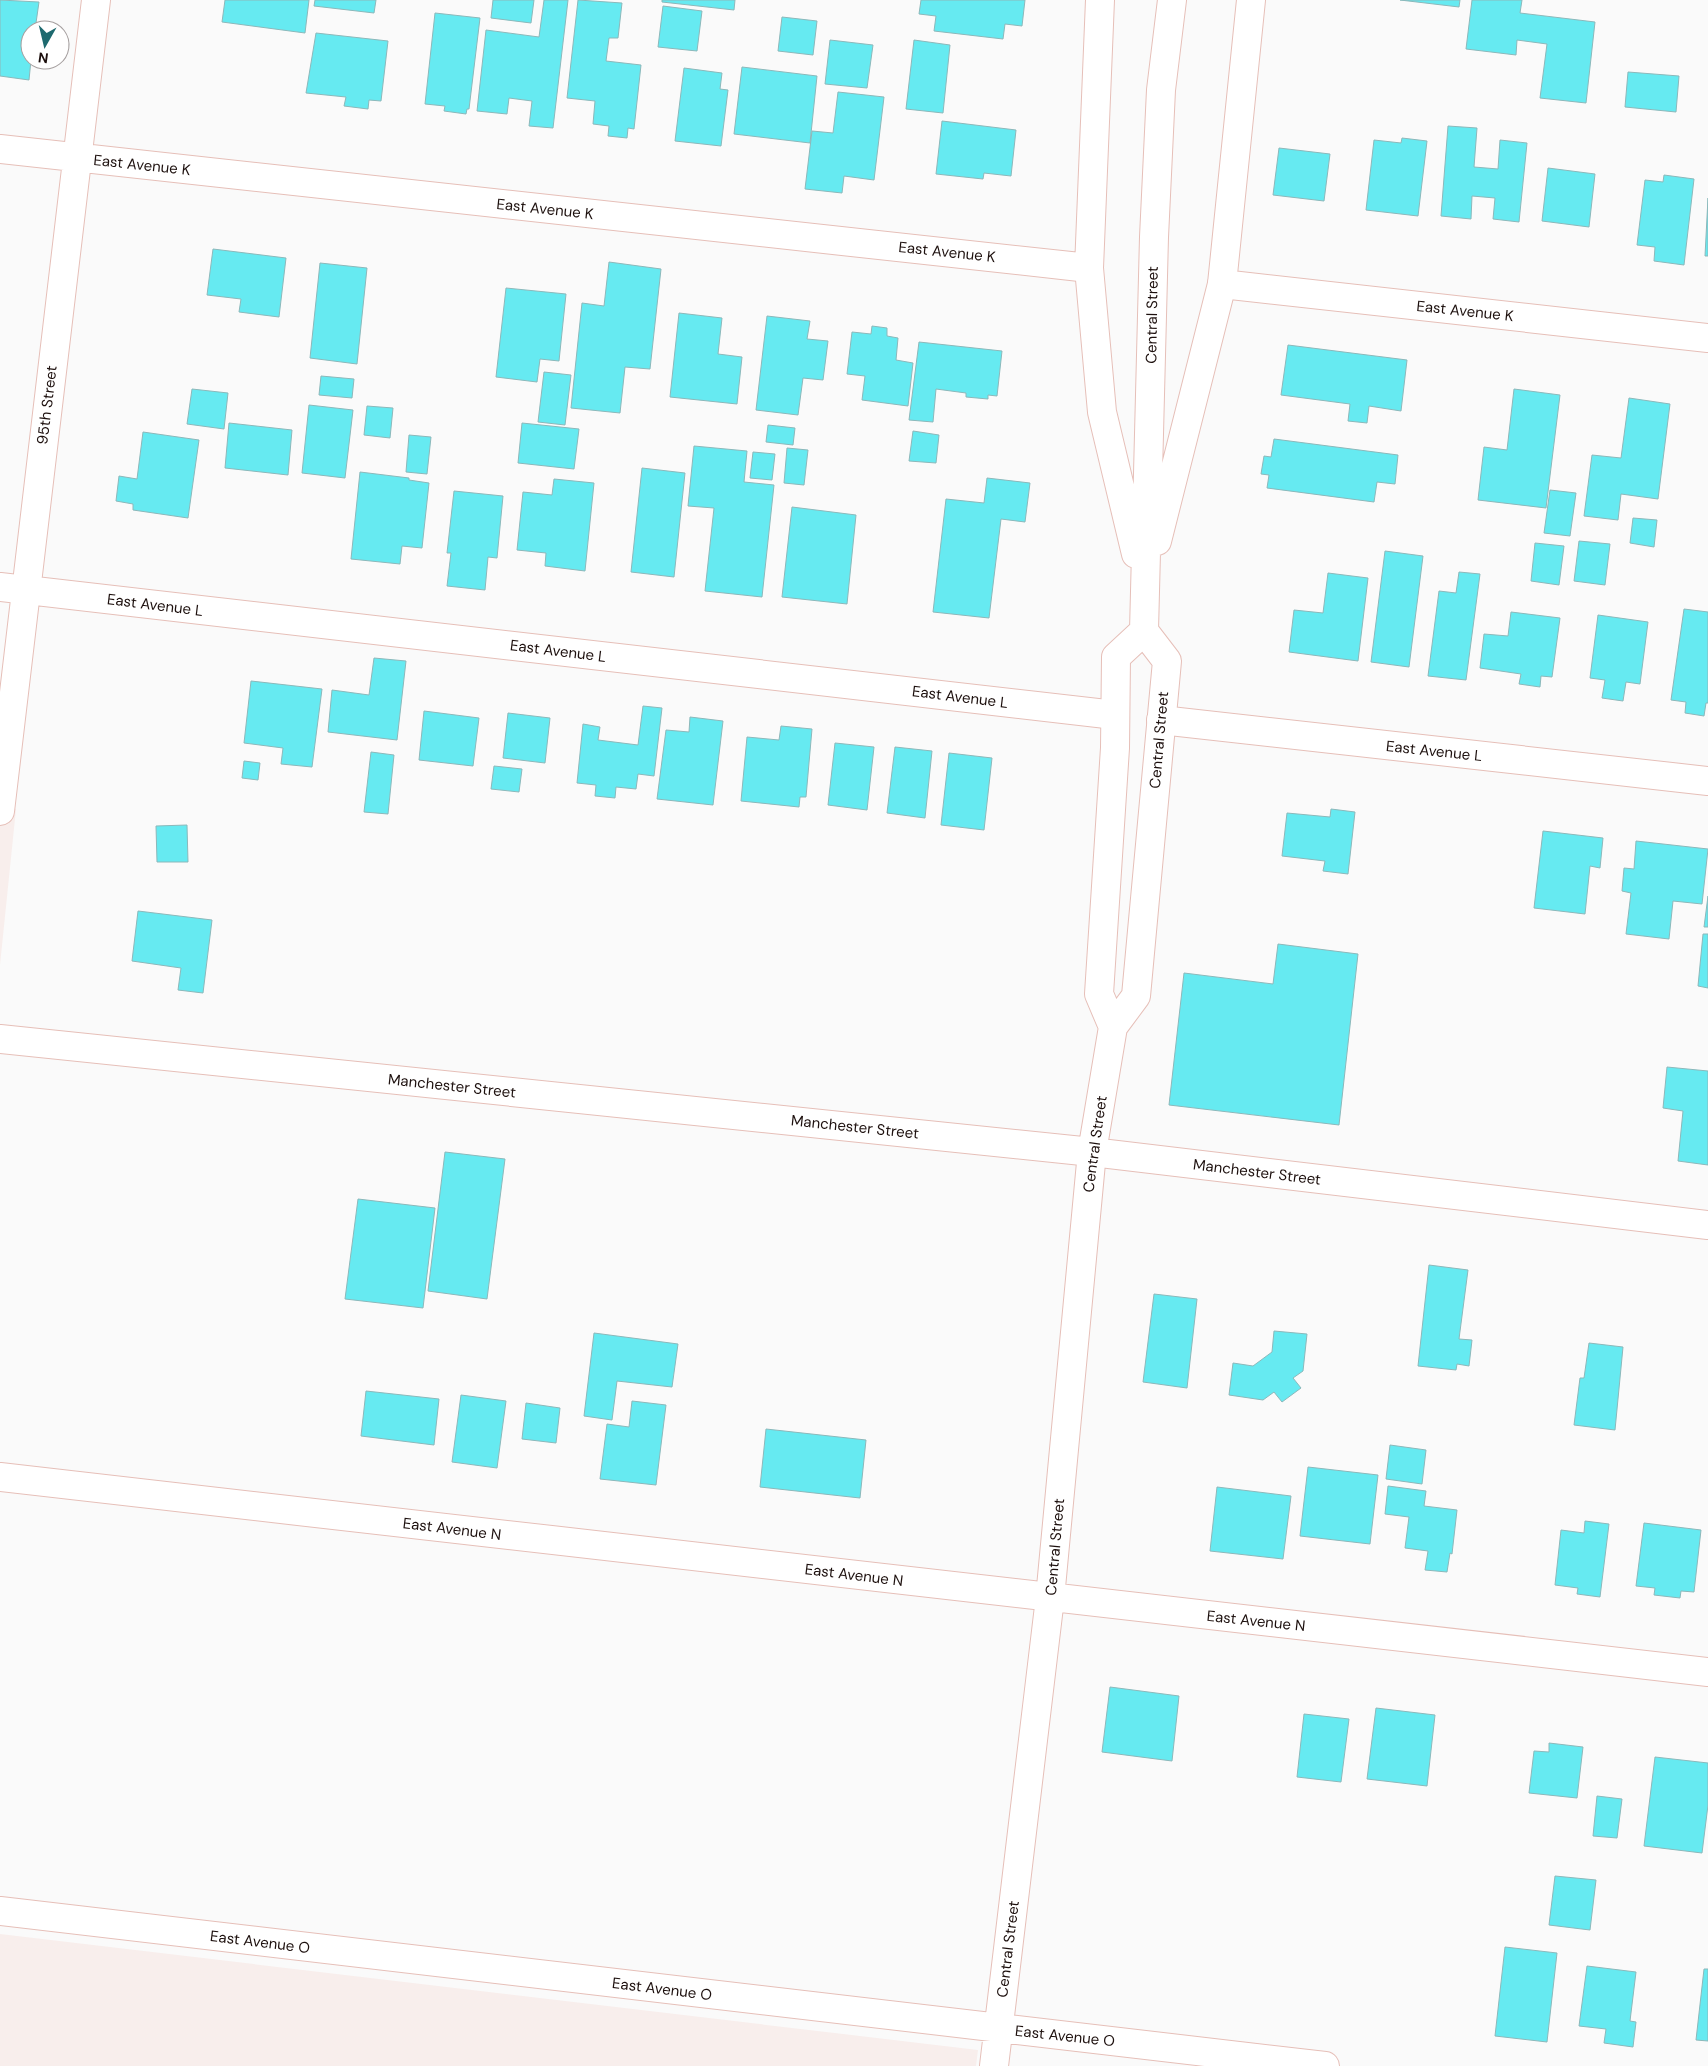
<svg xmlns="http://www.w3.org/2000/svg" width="1708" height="2066" font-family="'DM Sans',sans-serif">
<rect width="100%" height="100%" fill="#fafafa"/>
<path fill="#f8eeec" d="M0,807L16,809L0,965Z
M0,1934L978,2050L976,2066H0Z"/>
<path fill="#66eaf1" stroke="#8cb8ba" d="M0,0L39,2L35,30H30V60H31L29,80L0,76Z
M225,0H309L305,33L222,22Z
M315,0H376L374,13L314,6Z
M493,0H534L531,23L491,18Z
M544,0H568L553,128L529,126L532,101L509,98L507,114L477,111L486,30L539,37Z
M578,0L622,3L618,38H609L606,61L641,65L634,129L628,128L627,138L608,136L609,126L593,124L595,101L567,98Z
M662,0H735L734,10L662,2Z
M921,0H1025L1022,26L1005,24L1003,39L934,31L936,16L919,14Z
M1400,0H1460L1459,7Z
M1472,0H1522L1520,13L1595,22L1586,103L1540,98L1547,44L1517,40L1516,55L1466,49Z
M663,6L702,11L697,51L658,47Z
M435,13L480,18L469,109H467L466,114L444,111L445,106L425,104Z
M782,17L817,21L813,55L778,51Z
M316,33L388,41L381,101L369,100L368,109L344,106L346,97L306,93Z
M830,40L873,45L867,88L825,84Z
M914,40L950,45L943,113L906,109Z
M742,67L817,76L810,143L734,134Z
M684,68L722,73L720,89L728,90L721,146L675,141Z
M1628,72L1679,76L1676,112L1625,107Z
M838,92L884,97L874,180L844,176L842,193L805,189L812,131L833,133Z
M942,121L1016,130L1011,176L984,173L983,179L936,174Z
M1448,126L1477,128L1474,167L1498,169L1500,140L1527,143L1519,222L1493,219L1495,198L1472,196L1471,219L1441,216Z
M1402,138L1427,141L1418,216L1366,210L1374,140L1401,143Z
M1279,148L1330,154L1324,201L1273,195Z
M1548,168L1595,174L1589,227L1542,221Z
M1664,175L1694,179L1684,265L1654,261L1655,247L1637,245L1645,180L1663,182Z
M1708,198V256H1705Z
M213,249L286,258L279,317L239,312L241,299L207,295Z
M609,262L661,269L650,369L625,367L620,413L571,408L582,303L604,306Z
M320,263L367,268L357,364L310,358Z
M506,288L566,294L559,361L540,359L537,382L496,377Z
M679,313L722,318L718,354L742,357L737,404L670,397Z
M767,316L810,321L807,339L828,341L823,380L803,378L798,415L756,410Z
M872,326L887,328V336L898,338L896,360L913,363L908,406L862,400L865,376L847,374L852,332L871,334Z
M919,342L1002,351L997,396L988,395V399L966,397V393L936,389L933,422L909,420Z
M1288,345L1407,360L1401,411L1369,406L1367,423L1348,421L1350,404L1281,395Z
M544,372L571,375L565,425L538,422Z
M321,376L354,379L352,398L319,395Z
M192,389L228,393L224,429L187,424Z
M1514,389L1560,395L1546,508L1478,500L1484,447L1507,450Z
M1629,398L1670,404L1658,499L1621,494L1618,520L1584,516L1592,455L1621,458Z
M309,405L353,410L345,478L302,473Z
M367,406L393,408L390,438L364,435Z
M229,423L292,430L288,475L225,468Z
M522,423L579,429L574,469L518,463Z
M768,425L795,428L793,445L766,442Z
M913,431L939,435L936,463L909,461Z
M143,432L199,440L188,518L133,510V504L116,501L119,476L137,479Z
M409,435L431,437L427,474L406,472Z
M1274,439L1398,455L1395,484L1377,482L1374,502L1267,488L1269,475L1261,474L1264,456L1271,457Z
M694,446L747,451L744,482L774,485L762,597L705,591L714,508L688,506Z
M787,448L808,450L804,485L784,483Z
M753,452L775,454L772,480L750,478Z
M642,468L685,473L674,577L631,572Z
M360,472L409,478V480L429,483L422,548L402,546L400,564L351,559Z
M987,478L1030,483L1025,522L1001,519L989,618L933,612L946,499L984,503Z
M554,479L594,483L585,571L545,566L546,553L517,550L523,492L552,495Z
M1550,490L1576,493L1570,536L1544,533Z
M454,491L503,496L497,558L488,557L485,590L447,586L451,553H447Z
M792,507L856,515L847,604L782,597Z
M1633,518L1657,520L1654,547L1630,543Z
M1579,541L1610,544L1605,585L1574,581Z
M1535,543L1564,546L1559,585L1531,581Z
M1385,551L1423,556L1409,667L1371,662Z
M1459,572L1480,574L1466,680L1428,676L1439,591L1456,593Z
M1328,573L1368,578L1358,661L1289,652L1294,610L1323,613Z
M1684,609L1708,612V703H1706L1704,716L1685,713L1686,702L1671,700Z
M1511,612L1560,618L1552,677L1541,676L1540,687L1519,684L1521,674L1480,668L1484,634L1508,636Z
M1598,615L1648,622L1640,684L1626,682L1623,701L1602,698L1605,680L1590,678Z
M374,658L406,661L397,740L328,732L332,690L369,695Z
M251,681L322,689L312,767L281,764L283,748L244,743Z
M643,706L662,708L654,776L638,774L636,789L616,787L615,798L595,796L596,785L577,783L583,724L600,727L598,740L638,745Z
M424,711L479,718L473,766L419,760Z
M508,713L550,718L545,763L503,758Z
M690,717L723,721L713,805L657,799L666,730L689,732Z
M781,726L812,729L806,797H800L799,807L741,801L747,737L779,740Z
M835,743L874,747L867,810L828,805Z
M895,747L932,751L925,818L887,813Z
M371,752L394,755L388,814L364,812Z
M949,753L992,758L984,830L941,825Z
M244,761L260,763L258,780L242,778Z
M494,766L522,769L519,792L491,789Z
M1331,809L1355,812L1348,874L1323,871L1325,861L1282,856L1287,813L1330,817Z
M187,825L188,862H157L156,826Z
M1543,831L1603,838L1600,868L1590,866L1585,914L1534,908Z
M1636,841L1708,849L1702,904L1673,901L1669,939L1626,934L1631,893L1622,891L1624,868L1634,869Z
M1708,896V927H1704Z
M138,911L212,920L203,993L178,990L181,968L132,961Z
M1703,934H1708V988L1698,986Z
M1278,944L1358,954L1339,1125L1169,1105L1184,973L1273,984Z
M1667,1067L1708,1071V1165L1678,1161L1683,1111L1663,1108Z
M445,1152L505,1159L487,1299L428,1291Z
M358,1199L435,1208L423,1308L345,1299Z
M1429,1265L1468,1270L1459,1339L1472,1340L1469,1366L1457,1364L1456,1370L1418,1366Z
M1154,1294L1197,1299L1187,1388L1143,1382Z
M1274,1331L1307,1334L1303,1371L1293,1378L1301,1388L1282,1402L1274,1392L1263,1400L1229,1395L1233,1363L1253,1366L1272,1352Z
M594,1333L678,1344L672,1387L617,1381L612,1420L584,1416Z
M1589,1343L1623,1347L1615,1430L1574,1425L1580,1378H1584Z
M366,1391L439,1399L434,1445L361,1436Z
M461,1395L506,1401L497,1468L452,1462Z
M632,1401L666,1405L656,1485L600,1479L607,1424L629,1427Z
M526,1403L560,1408L556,1443L522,1439Z
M766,1429L866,1440L860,1498L760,1487Z
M1390,1445L1426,1450L1422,1484L1386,1479Z
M1308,1467L1378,1475L1370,1544L1300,1536Z
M1388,1486L1426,1491L1424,1506L1457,1510L1452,1554L1450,1553L1447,1572L1425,1570L1428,1551L1405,1548L1409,1517L1385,1514Z
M1217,1487L1291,1496L1283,1559L1210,1551Z
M1585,1521L1609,1524L1600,1597L1577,1594L1578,1588L1555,1585L1561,1530L1584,1533Z
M1644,1523L1701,1530L1694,1592L1681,1591L1680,1598L1654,1595L1655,1588L1636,1586Z
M1110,1687L1179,1696L1172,1761L1102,1752Z
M1376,1708L1435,1715L1427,1786L1367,1779Z
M1304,1714L1349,1719L1341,1782L1297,1777Z
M1549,1743L1583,1747L1577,1798L1529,1793L1534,1751L1549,1752Z
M1655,1757L1708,1763V1805L1702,1853L1644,1846Z
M1597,1796L1622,1799L1617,1838L1593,1836Z
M1555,1876L1596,1880L1590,1930L1549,1925Z
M1505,1947L1557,1953L1547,2042L1495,2036Z
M1587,1966L1636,1972L1630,2021L1636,2022L1633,2047L1604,2043L1606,2029L1579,2026Z
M1704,1969H1708V2041L1696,2040Z"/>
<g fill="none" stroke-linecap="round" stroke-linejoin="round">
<g stroke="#e6bfb8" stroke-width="30">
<path id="street" d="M1251,0L1222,284L1708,338
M0,149L1089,268L1100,0
M0,587L1115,715
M1161,720L1708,781
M0,811L96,0
M0,1477L1708,1672
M0,1911L1325,2066
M994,2066L1050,1598L1092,1152"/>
</g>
<g stroke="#e6bfb8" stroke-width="30">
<path id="secondary" d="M1089,268L1102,412L1136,554
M1157,541L1222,284
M1113,1027L1099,994L1115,748L1116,657L1144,631
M0,1039L1092,1152L1708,1225
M1092,1152L1113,1027L1136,996L1167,661L1144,631L1154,237L1161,90L1172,0"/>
</g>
<use href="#street" stroke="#fff" stroke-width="28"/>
<use href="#secondary" stroke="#fff" stroke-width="28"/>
</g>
<g text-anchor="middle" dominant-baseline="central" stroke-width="4" stroke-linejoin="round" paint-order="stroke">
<g font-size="15" fill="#1d100e" stroke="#fff">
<text transform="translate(142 165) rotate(6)">East Avenue K</text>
<text transform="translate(545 209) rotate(6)">East Avenue K</text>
<text transform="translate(947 252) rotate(6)">East Avenue K</text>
<text transform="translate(1465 311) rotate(6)">East Avenue K</text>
<text transform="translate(1152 315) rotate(-89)">Central Street</text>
<text transform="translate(47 405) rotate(-83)">95th Street</text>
<text transform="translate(155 605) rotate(7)">East Avenue L</text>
<text transform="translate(558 651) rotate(7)">East Avenue L</text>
<text transform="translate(960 697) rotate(7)">East Avenue L</text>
<text transform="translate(1159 740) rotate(-85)">Central Street</text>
<text transform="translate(1434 751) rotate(6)">East Avenue L</text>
<text transform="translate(452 1086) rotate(6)">Manchester Street</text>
<text transform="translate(855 1127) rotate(6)">Manchester Street</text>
<text transform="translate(1095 1144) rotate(-82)">Central Street</text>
<text transform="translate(1257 1172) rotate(7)">Manchester Street</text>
<text transform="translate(452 1529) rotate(7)">East Avenue N</text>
<text transform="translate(1055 1547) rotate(-85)">Central Street</text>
<text transform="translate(854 1575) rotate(7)">East Avenue N</text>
<text transform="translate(1256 1621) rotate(6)">East Avenue N</text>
<text transform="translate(260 1942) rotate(7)">East Avenue O</text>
<text transform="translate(1008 1949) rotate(-83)">Central Street</text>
<text transform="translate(662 1989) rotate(7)">East Avenue O</text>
<text transform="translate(1065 2036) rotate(6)">East Avenue O</text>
</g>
</g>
<g transform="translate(45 45) rotate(188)"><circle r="24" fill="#ffffff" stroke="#a59f9f"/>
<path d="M0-4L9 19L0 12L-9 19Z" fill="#1e6a6f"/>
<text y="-8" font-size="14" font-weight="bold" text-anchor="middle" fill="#1d100e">N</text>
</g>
</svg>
